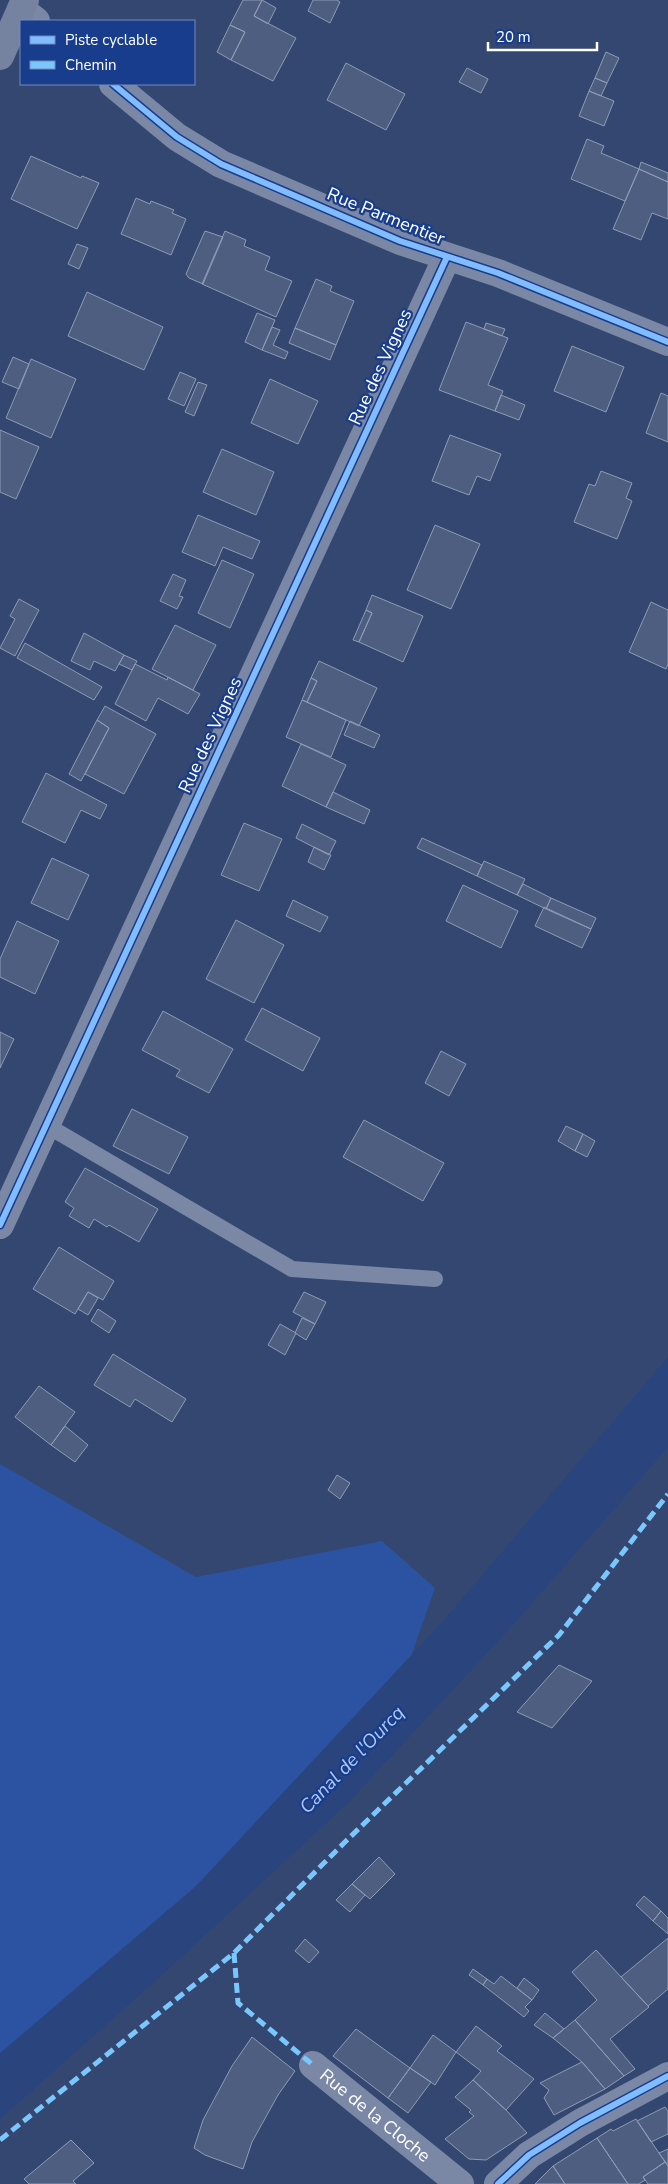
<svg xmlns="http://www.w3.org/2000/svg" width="668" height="2184" font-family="'Nunito Sans',sans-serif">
<rect width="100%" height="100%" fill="#334771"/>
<path fill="#2c53a2" d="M0,1464L196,1577L382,1541L435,1588L395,1702L0,2073Z"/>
<path fill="#2a457e" d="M668,1357V1447L521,1616L348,1803L152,1984L0,2119V2053L196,1886L444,1620Z"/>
<path fill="#4d5e80" stroke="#8e9bb4" d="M243,0H262L254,16L296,38L273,81L231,60L245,32L230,25Z
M262,0L276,8L268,24L254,16Z
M313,0H337L340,2L330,23L308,11Z
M230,25L245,32L231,60L217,52Z
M606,52L619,58L607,83L595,78Z
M346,63L405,94L386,130L327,100Z
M467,68L488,79L481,93L459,82Z
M595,78L607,83L601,96L589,91Z
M589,91L614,101L604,126L579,116Z
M587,139L604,146L601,153L639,169L625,201L571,179Z
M31,156L81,178L82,176L99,183L77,229L11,199Z
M641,162L668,173V182L639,169Z
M639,169L668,182V219L652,213L641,240L613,229Z
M136,198L150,204L151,201L174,210L172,213L186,219L171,255L121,234Z
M205,231L223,237L203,284L189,278L186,274Z
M225,231L246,240L244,246L270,257L265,270L292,281L276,317L202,284Z
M77,244L88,248L79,269L68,264Z
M316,279L332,286L330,291L354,301L336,345L295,328Z
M87,292L163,327L144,370L68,336Z
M257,313L275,320L262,350L245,342Z
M466,322L508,338L488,385L503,391L495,411L439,390Z
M486,323L505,329L502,336L484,329Z
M272,327L280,330L273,345L288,352L285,359L262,350Z
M295,328L336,345L330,360L289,343Z
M572,346L624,367L606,412L554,391Z
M13,357L29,364L19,389L2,382Z
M31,359L76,379L51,438L6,418Z
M180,372L196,379L184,406L168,399Z
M270,379L318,401L298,444L251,423Z
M198,382L207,385L194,416L185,412Z
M661,393L668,396V442L646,433Z
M501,395L525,405L519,420L495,411Z
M0,430L39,447L16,499L0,492Z
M450,435L501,454L490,481L477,476L469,495L432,481Z
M222,449L274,472L256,515L203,492Z
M601,471L632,483L626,498L632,501L617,539L574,522L589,484L595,486Z
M198,515L260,541L252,559L223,547L215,566L182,552Z
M435,525L480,544L451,609L407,590Z
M222,560L254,574L230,628L198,613Z
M173,574L186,580L179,596L183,597L177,609L160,601Z
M372,595L423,616L403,662L359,642L372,613L366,610Z
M19,599L39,610L15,656L0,648L15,619L10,616Z
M651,602L668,610V664L666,669L629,652Z
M366,610L372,613L359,642L353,640Z
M175,625L216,645L193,690L152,669Z
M84,633L124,655L115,671L94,661L90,670L71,661Z
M25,643L102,687L94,700L17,658Z
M124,655L137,661L132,670L119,664Z
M319,661L377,688L359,726L307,702L317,681L311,678Z
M135,664L167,680L168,677L200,694L188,714L158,698L146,721L115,704Z
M311,678L317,681L307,702L302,700Z
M302,700L346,720L331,757L286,737Z
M105,706L156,734L124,794L85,774L109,728L97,720Z
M97,720L109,728L81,781L69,774Z
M350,721L380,735L374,748L344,735Z
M301,744L346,765L326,807L282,786Z
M46,773L107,805L100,819L81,810L65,843L22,822Z
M333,792L370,810L364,824L326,807Z
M244,823L282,839L259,891L221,875Z
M302,824L336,841L329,855L296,838Z
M422,838L482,865L477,876L417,848Z
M314,847L331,855L324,870L308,862Z
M52,858L89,875L68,920L31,903Z
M484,861L525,879L517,895L477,876Z
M523,884L551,898L546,909L517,895Z
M463,885L518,911L501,948L446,921Z
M551,898L596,918L591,929L546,909Z
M293,900L328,917L320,932L286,916Z
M544,907L591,929L582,948L535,926Z
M236,920L284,945L254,1003L206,979Z
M17,921L59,941L35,994L0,977V959Z
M262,1008L320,1038L303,1071L245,1040Z
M163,1011L233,1049L209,1093L176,1076L180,1070L142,1050Z
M0,1032L14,1039L0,1068Z
M441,1051L466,1064L449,1096L425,1083Z
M132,1109L188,1137L169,1174L113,1146Z
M364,1120L444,1163L423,1201L343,1157Z
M566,1126L583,1134L575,1151L558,1141Z
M583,1134L595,1141L587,1157L575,1151Z
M85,1168L158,1209L139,1242L109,1225L107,1227L94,1219L89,1228L69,1216L74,1208L65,1202Z
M59,1247L114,1281L103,1300L88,1292L75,1314L33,1289Z
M88,1292L98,1298L88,1315L78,1309Z
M304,1292L326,1302L315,1324L293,1312Z
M98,1309L116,1321L109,1333L91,1321Z
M302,1318L315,1324L306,1340L295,1333Z
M280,1324L296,1333L285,1355L268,1345Z
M113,1354L186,1399L172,1422L135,1399L130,1407L94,1385Z
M39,1386L75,1412L51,1445L15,1417Z
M65,1426L88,1445L75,1462L51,1445Z
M337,1475L350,1483L340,1499L328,1490Z
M559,1665L592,1681L552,1728L517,1712Z
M379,1857L395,1874L370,1899L352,1884Z
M352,1884L365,1895L350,1912L336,1900Z
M644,1896L661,1911L653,1921L636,1905Z
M661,1911L668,1918V1934L653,1921Z
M668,1938V1989L648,2006L621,1977Z
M305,1939L319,1952L309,1963L295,1951Z
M596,1950L649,2007L610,2039L635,2069L624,2076L575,2020L597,2000L572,1972Z
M473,1969L487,1979L483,1985L469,1975Z
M501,1976L532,2000L525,2007L529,2011L524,2017L483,1985L487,1979L494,1984Z
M524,1978L539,1990L532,2000L517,1988Z
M545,2013L564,2029L553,2038L534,2025Z
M575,2020L624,2076L605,2089L582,2062L553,2038Z
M476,2026L502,2046L497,2051L534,2079L506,2110L473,2080L481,2071L456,2052Z
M356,2029L410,2068L388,2098L333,2056Z
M433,2035L456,2052L435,2085L410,2068Z
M252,2037L295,2071L278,2095L252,2142L243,2169L205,2155L194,2148L203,2120L232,2066Z
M582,2062L605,2089L554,2115L544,2098L549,2090L540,2083Z
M410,2068L431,2082L408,2113L388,2098Z
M473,2080L506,2110L527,2133L486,2160L469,2159L445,2139L474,2116L469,2112L471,2110L455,2097Z
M665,2107L668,2111V2134L651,2142L637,2121Z
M636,2119L665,2162L643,2177L645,2180L639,2184H628L597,2138L611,2129L613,2131Z
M597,2138L628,2184H565L553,2166Z
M71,2140L94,2163L73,2181L76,2184H29L24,2179Z
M668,2149V2164H667L659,2153Z
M665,2162L668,2166V2184H648L643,2177Z
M553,2166L565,2184H535Z"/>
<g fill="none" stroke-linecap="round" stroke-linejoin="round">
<path stroke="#7a88a6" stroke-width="16" d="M46,1125L292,1269L435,1279"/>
<g stroke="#7a88a6" stroke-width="28">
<path d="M21,9L36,21"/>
<path d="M113,84L177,137L221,164L400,241L498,273L668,342"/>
<path d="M0,1225L447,257"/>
<path id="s1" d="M313,2065L460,2184"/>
<path d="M498,2184L529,2155L580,2123L668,2076"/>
</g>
<path stroke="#7583a1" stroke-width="28" d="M0,56L25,0"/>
<path stroke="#7ac7fe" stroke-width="5" stroke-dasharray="10 5" stroke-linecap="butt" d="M234,1953L238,2003L313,2065
M0,2140L234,1953L345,1842L559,1635L668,1494"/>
<g stroke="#183d8c" stroke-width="9">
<path id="cycleway" d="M113,84L177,137L221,164L400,241L498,273L668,342
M0,1225L447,257
M498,2184L529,2155L580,2123L668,2076"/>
</g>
<use href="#cycleway" stroke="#80bcff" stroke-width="6"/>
</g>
<g text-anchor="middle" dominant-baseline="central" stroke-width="4.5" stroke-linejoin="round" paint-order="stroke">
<g font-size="18" fill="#fff" stroke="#183d8c">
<text transform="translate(386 216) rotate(22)">Rue Parmentier</text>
<text transform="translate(380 367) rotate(-65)">Rue des Vignes</text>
<text transform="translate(210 735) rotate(-65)">Rue des Vignes</text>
<text stroke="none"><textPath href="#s1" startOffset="80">Rue de la Cloche</textPath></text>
</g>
<g font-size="19" font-style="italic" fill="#afc7f5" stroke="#183d8c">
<text transform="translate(352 1760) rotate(-46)">Canal de l'Ourcq</text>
</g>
</g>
<rect x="20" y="20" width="175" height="65" fill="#183d8c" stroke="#748bba"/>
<rect x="30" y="36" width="25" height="8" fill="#80bcff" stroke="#748bba"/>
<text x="65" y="45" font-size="15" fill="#ffffff">Piste cyclable</text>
<rect x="30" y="61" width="25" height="8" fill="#7ac7fe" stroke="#748bba"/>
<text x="65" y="70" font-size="15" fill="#ffffff">Chemin</text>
<path d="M488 42v8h109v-8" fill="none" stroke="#ffffff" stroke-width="2.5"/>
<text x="496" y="42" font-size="15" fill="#ffffff" stroke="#183d8c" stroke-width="4" paint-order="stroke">20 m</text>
</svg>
